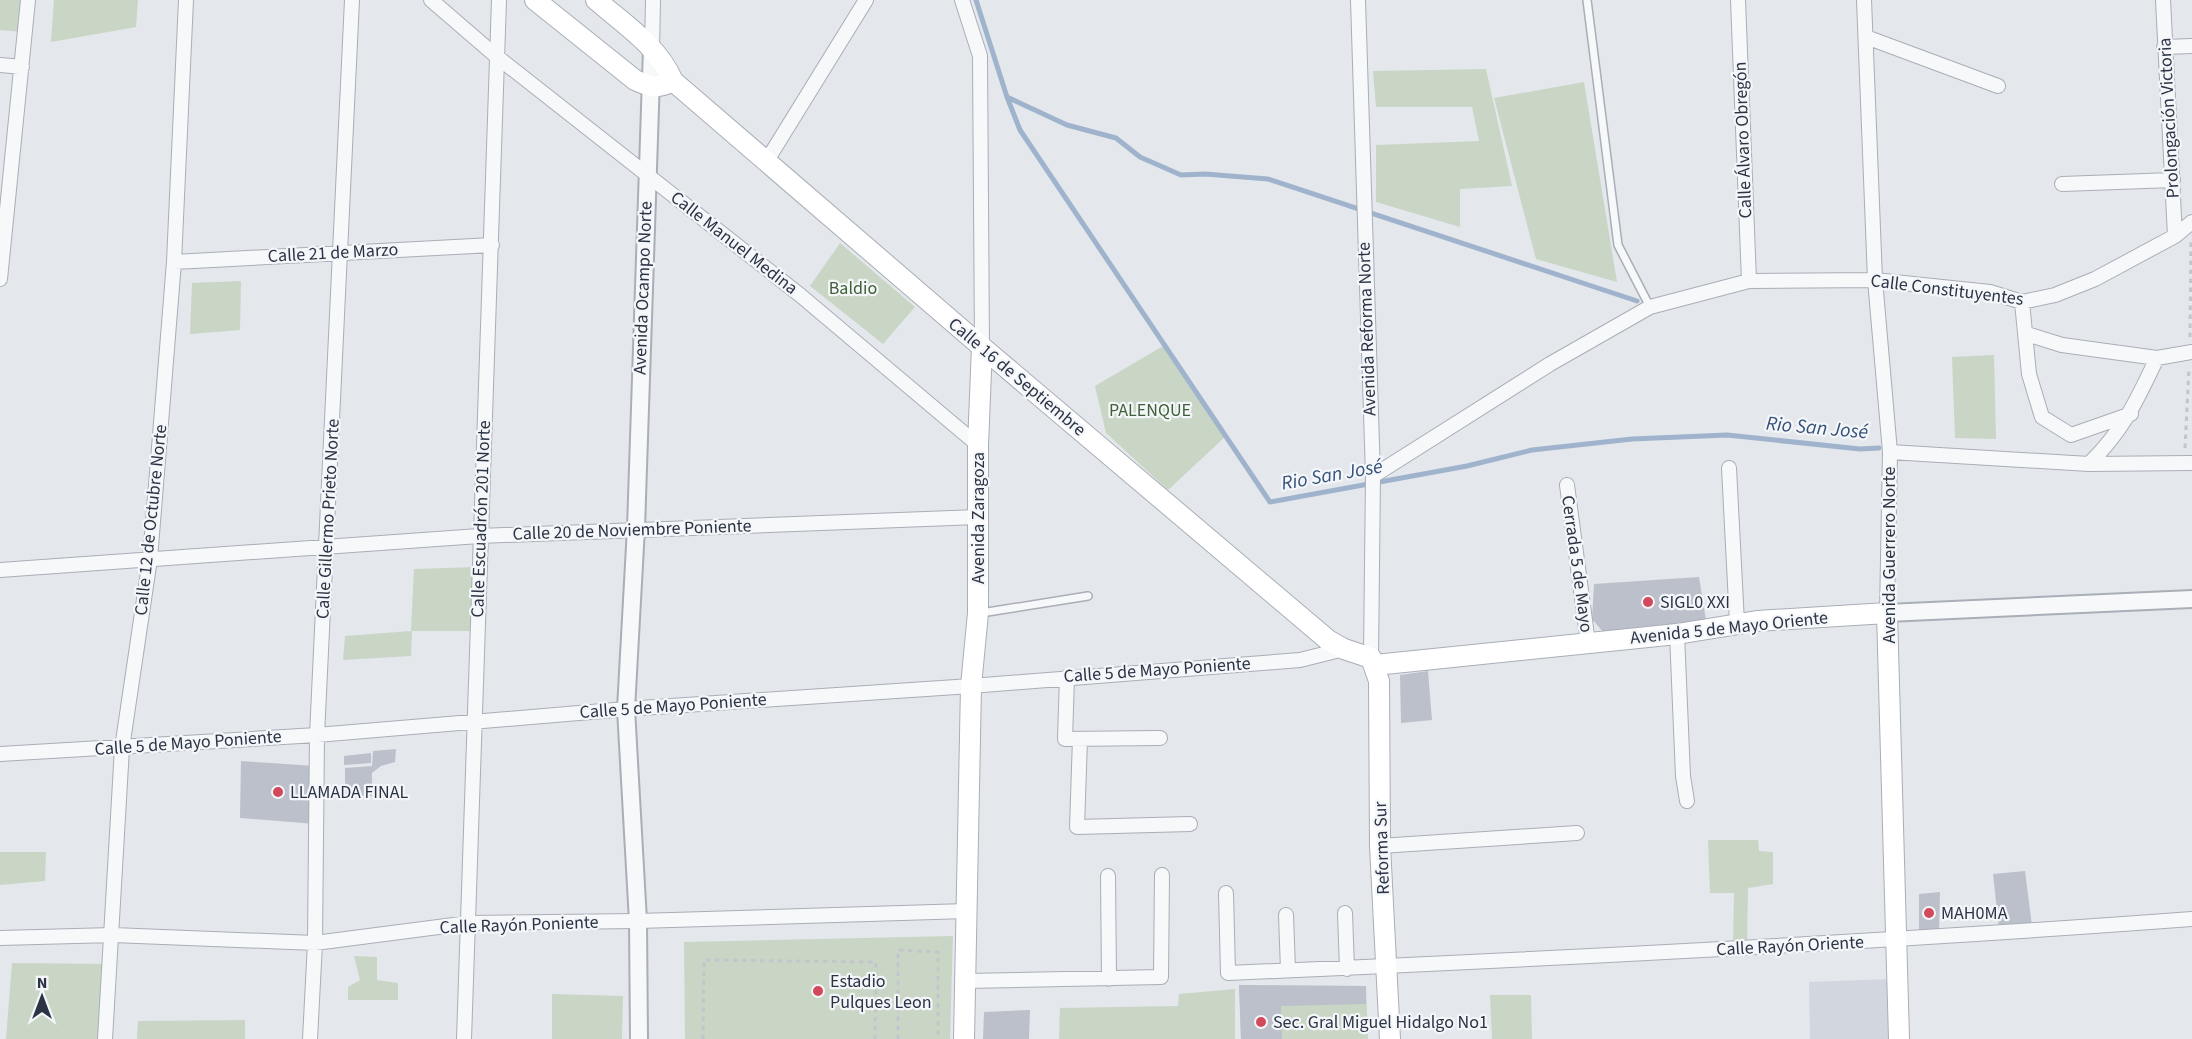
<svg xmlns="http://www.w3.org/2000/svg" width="2192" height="1039" font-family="'Source Sans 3',sans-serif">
<rect width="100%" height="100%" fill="#e4e7ec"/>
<path fill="#d2d6de" d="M1891,979L1894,1039H1810L1809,982Z"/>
<path fill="#c9d6c5" d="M0,0H26L23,32L0,30Z
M54,0H138L136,27L51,42Z
M1486,69L1512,186L1460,189V227L1376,202V145L1479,141L1472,107H1376L1373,71Z
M1584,82L1617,282L1536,259L1494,98Z
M840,243L915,307L883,344L810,286Z
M241,281L240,330L190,334L192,283Z
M1163,346L1226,436L1168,490L1106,433L1095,386Z
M1994,355L1996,439L1955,438L1952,357Z
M477,567L474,631H412L411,656L343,660L345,636L411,631L414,569Z
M1708,840H1758L1759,851L1773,852V884L1748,888L1747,947L1733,946L1734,893H1710Z
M0,852H46L45,881L0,885Z
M953,936L950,1039H685L684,942Z
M354,956L377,957V980L398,983V1000H348V987L360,980Z
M12,963L105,964L99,1039H6Z
M1239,985L1366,986L1368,1039H1241Z
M1235,989V1039H1059L1060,1008L1178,1006L1179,994Z
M552,994L623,996L622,1039H552Z
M1490,995H1531L1532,1039H1492Z
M245,1020V1039H137L138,1021Z"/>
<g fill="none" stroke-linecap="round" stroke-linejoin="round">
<path stroke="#9fb4cc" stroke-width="5" d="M976,0L1007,97L1067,125L1116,138L1140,157L1181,175L1205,174L1268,179L1637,301
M1007,97L1020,130L1270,502L1467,466L1532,450L1632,439L1727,435L1860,449L1879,448"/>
</g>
<path fill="#bbc0ca" d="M1699,577L1706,620L1604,633L1592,619L1594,584Z
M1428,671L1432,720L1401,723L1400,675Z
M396,749L395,762L381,766L372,773V796H345V768L372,766L373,751Z
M371,753V763L344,765V756Z
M241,761L315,766V824L240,818Z
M2025,871L2032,926L1999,929L1993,874Z
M1940,892L1939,932L1919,934V894Z
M1239,985L1366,986V1004L1281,1006L1282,1039H1241Z
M1030,1010L1029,1039H983L984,1012Z"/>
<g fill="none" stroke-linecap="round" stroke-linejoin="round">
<g stroke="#a9aeb7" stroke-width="10">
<path id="service" d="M1587,0L1618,245L1650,307
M981,613L1088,596"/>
</g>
<g stroke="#a9aeb7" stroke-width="16">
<path id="minor" d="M431,0L496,56L800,295L978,445
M962,0L980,56L982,347
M1358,0L1373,476L1371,658
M1738,0L1749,281
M1864,0L1875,280L1890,452L1887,613
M2163,0L2175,236
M1866,37L1998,86
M2164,47L2192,46
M652,48L653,0
M0,65L22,67
M766,162L866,0
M2062,184L2173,180
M174,262L492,245
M0,279L28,0
M2022,302L2029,374L2042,417L2071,435L2131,414
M2027,334L2062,345L2157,358L2192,352
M1890,452L2089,464L2192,463
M2089,464C2124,429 2136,402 2157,358
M1729,468L1737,623
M1373,476L1550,364L1650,307L1749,281L1875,280L1990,292L2022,302L2055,295L2095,279L2175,236L2192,222
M1567,485L1588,643
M0,570L479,536L978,517
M1677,634L1683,776L1687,801
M1067,677L1065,739L1160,738
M1080,739L1077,827L1190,824
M0,754L317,735L626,709L971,686L1300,660L1344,649
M1380,846L1577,833
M1108,876L1109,979
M1226,893L1228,973C1550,959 1871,943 2192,919
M1345,913L1347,969
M1286,915L1288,970
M0,938L113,935L315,943L469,923L638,921L967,911
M964,981L1161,977L1162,875
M105,1039L122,748L150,559L174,262L186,0
M310,1039L315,943L317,735L352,0
M464,1039L499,0"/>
</g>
<g stroke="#a9aeb7" stroke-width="20">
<path id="tertiary" d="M1887,613L2192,599
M639,1039L638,921L626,709L636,528L652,48"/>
</g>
<g stroke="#a9aeb7" stroke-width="22">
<path id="secondary" d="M535,0L635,80C650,87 658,89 673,81
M596,0C624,24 658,46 673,81L982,347L1328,640L1344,649L1371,658L1379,681L1380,846L1390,1039
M1375,665L1677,634L1757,621L1887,613L1899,1039
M964,1039L971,686L978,613V445L982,347"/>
</g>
<path stroke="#c2c5cb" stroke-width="3" stroke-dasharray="4.5 4.5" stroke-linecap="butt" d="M2190,337L2191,242
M2185,448L2189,368
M703,1039L704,960L876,962L875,1039
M898,1039V950L938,952V1039"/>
<use href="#service" stroke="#f7f8fa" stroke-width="7"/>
<use href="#minor" stroke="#f7f8fa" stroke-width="14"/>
<use href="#tertiary" stroke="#f7f8fa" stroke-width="16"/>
<use href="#secondary" stroke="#fff" stroke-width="20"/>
</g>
<g fill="#d1495b" stroke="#f4f6f9" stroke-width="2">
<circle cx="1648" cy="602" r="6"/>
<circle cx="278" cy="792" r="6"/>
<circle cx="1929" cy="913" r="6"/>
<circle cx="818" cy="991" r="6"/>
<circle cx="1261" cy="1022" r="6"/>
</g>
<g text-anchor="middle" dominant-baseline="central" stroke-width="4.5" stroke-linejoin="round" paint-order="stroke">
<g font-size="18" fill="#2b3445" stroke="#f4f6f9">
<text transform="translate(2169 118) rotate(-93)">Prolongación Victoria</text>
<text transform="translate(1743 140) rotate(-92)">Calle Álvaro Obregón</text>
<text transform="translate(734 243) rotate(38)">Calle Manuel Medina</text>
<text transform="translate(333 253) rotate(-3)">Calle 21 de Marzo</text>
<text transform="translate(643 288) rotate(-88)">Avenida Ocampo Norte</text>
<text transform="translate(1947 290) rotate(7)">Calle Constituyentes</text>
<text transform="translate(1367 329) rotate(-92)">Avenida Reforma Norte</text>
<text transform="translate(1017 377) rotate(40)">Calle 16 de Septiembre</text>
<text transform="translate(978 518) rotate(-90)">Avenida Zaragoza</text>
<text transform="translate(328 519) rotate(-87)">Calle Gillermo Prieto Norte</text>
<text transform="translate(481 519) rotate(-88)">Calle Escuadrón 201 Norte</text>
<text transform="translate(151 520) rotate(-84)">Calle 12 de Octubre Norte</text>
<text transform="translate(632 530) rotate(-2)">Calle 20 de Noviembre Poniente</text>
<text transform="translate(1889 555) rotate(-90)">Avenida Guerrero Norte</text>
<text transform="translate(1577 564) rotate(82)">Cerrada 5 de Mayo</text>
<text transform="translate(1729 628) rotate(-6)">Avenida 5 de Mayo Oriente</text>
<text transform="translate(1157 670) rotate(-4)">Calle 5 de Mayo Poniente</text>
<text transform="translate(673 706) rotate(-4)">Calle 5 de Mayo Poniente</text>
<text transform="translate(188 743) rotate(-4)">Calle 5 de Mayo Poniente</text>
<text transform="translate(1382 848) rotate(-92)">Reforma Sur</text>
<text transform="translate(519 925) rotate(-2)">Calle Rayón Poniente</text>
<text transform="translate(1790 946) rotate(-3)">Calle Rayón Oriente</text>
</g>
<g font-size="18" fill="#3f6138" stroke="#f4f6f9">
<text x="853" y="288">Baldio</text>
<text x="1150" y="410">PALENQUE</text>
</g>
<g font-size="18" fill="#2b3445" stroke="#f4f6f9" text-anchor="start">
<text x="1660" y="602">SIGL0 XXI</text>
<text x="290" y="792">LLAMADA FINAL</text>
<text x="1941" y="913">MAH0MA</text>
<text x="830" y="981">Estadio<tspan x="830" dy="21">Pulques Leon</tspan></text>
<text x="1273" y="1022">Sec. Gral Miguel Hidalgo No1</text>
</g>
<g font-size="20" font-style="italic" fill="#34527a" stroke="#f4f6f9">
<text transform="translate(1817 428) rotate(5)">Rio San José</text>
<text transform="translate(1332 475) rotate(-10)">Rio San José</text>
</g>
</g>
<g transform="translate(42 997)" stroke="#f4f6f9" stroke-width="4.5" paint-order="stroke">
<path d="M0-4.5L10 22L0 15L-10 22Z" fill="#2b3445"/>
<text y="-9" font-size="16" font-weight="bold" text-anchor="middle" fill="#2b3445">N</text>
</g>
</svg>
